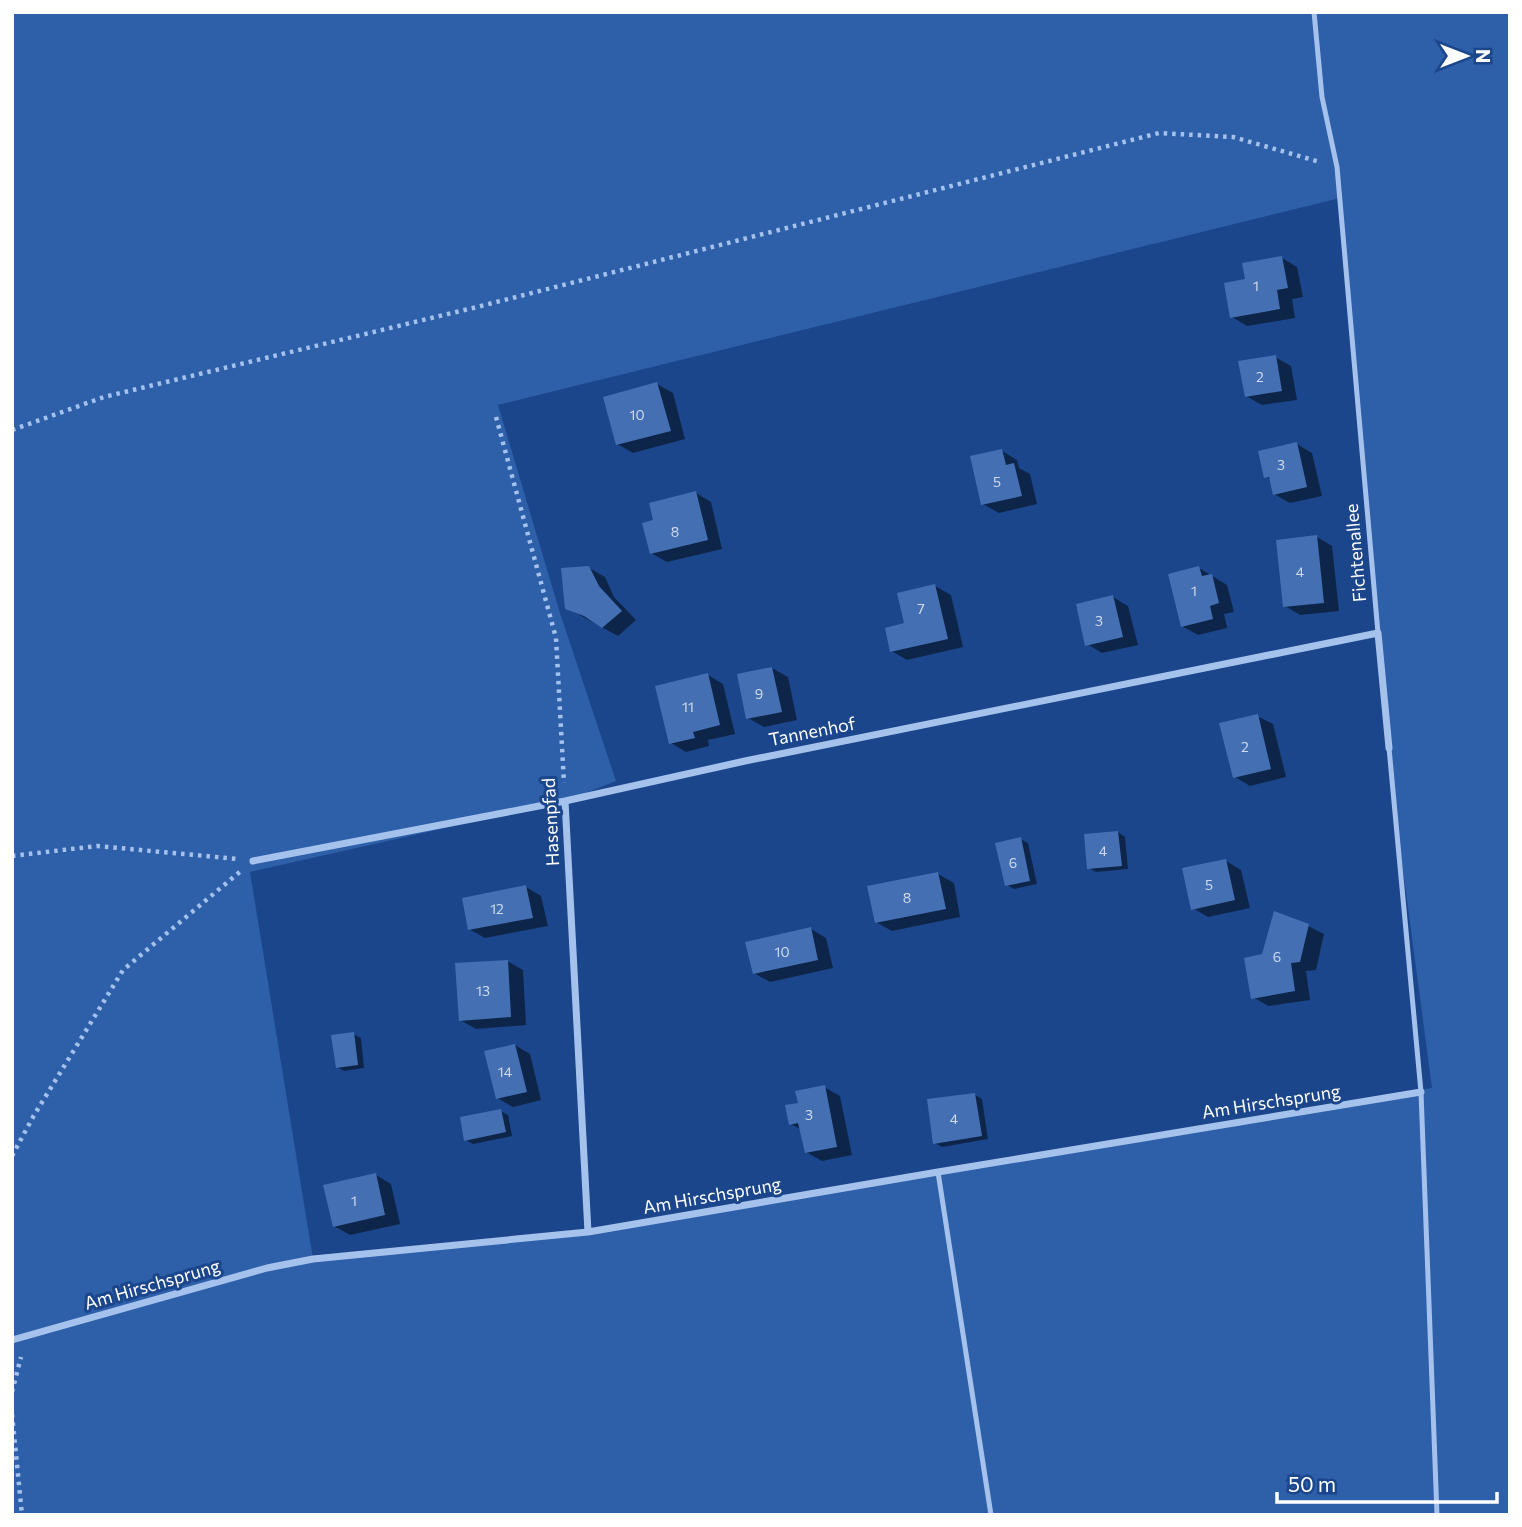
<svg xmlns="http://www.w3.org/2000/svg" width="1522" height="1527" font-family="Commissioner,sans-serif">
<rect width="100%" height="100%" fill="#1b468b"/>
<path fill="#2e5fa9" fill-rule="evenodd" d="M12,12H1510V1515H12ZM1340,198L1396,817L1432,1088L588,1232L313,1259L250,872L565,801L616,781L560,613L498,405Z"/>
<path fill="#0007" d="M1282,258L1297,267L1303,297L1292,299L1295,318L1247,326L1232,317L1247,281Z
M1275,357L1291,366L1297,400L1262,405L1246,396Z
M657,384L673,393L685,439L633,453L617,444Z
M1297,444L1312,453L1322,496L1290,503L1274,494L1271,480L1265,476Z
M1002,451L1017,460L1019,468L1030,474L1037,504L999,513L983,504Z
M696,493L711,502L722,549L667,562L651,553L655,521Z
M1317,537L1332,546L1339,611L1300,615L1285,606Z
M589,568L605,577L614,597L636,620L618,636L567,608Z
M1199,568L1227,585L1234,612L1224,614L1227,628L1198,635L1182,626Z
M935,586L951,595L963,647L907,660L892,651L906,625Z
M1113,597L1128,606L1138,645L1102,653L1087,644Z
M772,668L788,677L797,720L764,727L748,718Z
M708,675L723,684L735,734L708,740L709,746L686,752L671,743Z
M1257,716L1273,724L1286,777L1250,786L1235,777Z
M1118,832L1125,837L1128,869L1096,872L1089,868Z
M1020,839L1028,843L1037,884L1014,889L1007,885Z
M1226,861L1241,870L1250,908L1208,917L1193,908Z
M938,874L954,883L960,917L892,931L876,922Z
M526,887L541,896L548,926L485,938L469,929Z
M1308,926L1324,934L1316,970L1306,971L1310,1000L1268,1006L1253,997L1263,955Z
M811,929L826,938L833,968L770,982L754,973Z
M507,961L523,970L526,1025L476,1029L460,1020Z
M353,1034L361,1038L364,1068L344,1071L337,1067Z
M515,1045L530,1054L541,1100L513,1107L497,1098Z
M824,1087L840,1096L852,1155L822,1161L806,1152L802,1130L791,1124L800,1104Z
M975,1095L982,1099L988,1139L942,1147L935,1143Z
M500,1111L508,1115L512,1136L473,1144L466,1140Z
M376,1175L391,1184L400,1224L350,1235L334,1226Z"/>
<path fill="#4470b3" d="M1282,256L1288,288L1277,290L1280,309L1230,318L1224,283L1245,279L1242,263Z
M1276,355L1282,391L1245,397L1238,361Z
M657,382L671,431L616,445L603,397Z
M1297,442L1307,487L1273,495L1269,477L1264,478L1258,451Z
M1002,449L1006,465L1014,463L1022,496L981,505L970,456Z
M696,491L708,540L650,554L642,523L653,520L649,503Z
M1317,535L1324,603L1283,607L1276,540Z
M589,566L599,586L622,611L602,628L584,616L565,609L561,568Z
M1199,566L1202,576L1212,574L1219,603L1210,606L1213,619L1181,627L1168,574Z
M935,584L948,639L890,652L885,628L904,623L897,593Z
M1113,595L1123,637L1085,646L1076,604Z
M772,667L782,712L746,719L737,674Z
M708,673L720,725L693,732L695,738L669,744L655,686Z
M1258,714L1271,769L1233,778L1219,723Z
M1118,831L1122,866L1087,869L1084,834Z
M1021,837L1030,881L1005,886L995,843Z
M1226,859L1235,900L1191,910L1182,868Z
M938,872L946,909L875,923L867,886Z
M526,885L533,918L468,930L462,898Z
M1274,911L1309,924L1300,962L1291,963L1295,991L1251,999L1244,958L1262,954Z
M811,927L818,960L753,974L745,942Z
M508,960L511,1017L459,1021L455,963Z
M354,1032L358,1065L336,1068L331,1035Z
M515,1044L527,1092L496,1099L484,1051Z
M825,1085L837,1147L805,1153L798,1123L789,1125L785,1105L798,1103L795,1091Z
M975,1093L982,1136L933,1144L927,1099Z
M501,1109L506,1132L464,1141L460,1117Z
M376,1173L385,1215L333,1227L323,1185Z"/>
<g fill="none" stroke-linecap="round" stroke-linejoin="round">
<path stroke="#a5c2ed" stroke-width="4.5" stroke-dasharray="3.5 5" stroke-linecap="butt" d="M496,417L556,638L564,783
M12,430L104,397L477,307L1159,133L1233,137L1320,162
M12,856L97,846L238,859
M12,1156L33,1117L123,970L242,870
M12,1392L21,1357
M12,1414L22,1515"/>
<path stroke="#a5c2ed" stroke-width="5" d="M1314,12L1322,97L1337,167L1378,633
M1389,748L1421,1092L1437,1515
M938,1172L991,1515"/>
<path stroke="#a5c2ed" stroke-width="7" d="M565,801L588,1232
M253,861L565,801L745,761L1378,633L1389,748
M12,1340L267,1268L313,1259L588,1232L938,1172L1421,1092"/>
</g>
<g text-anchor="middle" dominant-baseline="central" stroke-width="6" stroke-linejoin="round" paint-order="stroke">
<g font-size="14" fill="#d0dbec">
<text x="1256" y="285">1</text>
<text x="1260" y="376">2</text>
<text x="637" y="414">10</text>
<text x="1281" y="464">3</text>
<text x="997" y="481">5</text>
<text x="675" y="531">8</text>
<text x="1300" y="571">4</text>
<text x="1194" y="590">1</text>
<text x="921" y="608">7</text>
<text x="1099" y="620">3</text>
<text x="759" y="693">9</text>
<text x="688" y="706">11</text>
<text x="1245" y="746">2</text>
<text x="1103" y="850">4</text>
<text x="1013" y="862">6</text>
<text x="1209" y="884">5</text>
<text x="907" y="897">8</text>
<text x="497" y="908">12</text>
<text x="782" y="951">10</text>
<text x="1277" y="956">6</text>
<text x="483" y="990">13</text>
<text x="505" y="1071">14</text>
<text x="809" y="1114">3</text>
<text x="954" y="1118">4</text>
<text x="354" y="1200">1</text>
</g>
<g font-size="18" fill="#fff" stroke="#1b468b">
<text transform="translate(1355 553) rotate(-95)">Fichtenallee</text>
<text transform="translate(812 731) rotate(-11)">Tannenhof</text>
<text transform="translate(550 822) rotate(-93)">Hasenpfad</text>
<text transform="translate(1271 1101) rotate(-9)">Am Hirschsprung</text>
<text transform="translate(712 1195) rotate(-10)">Am Hirschsprung</text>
<text transform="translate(152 1284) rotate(-16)">Am Hirschsprung</text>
</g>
</g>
<rect width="1522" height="1527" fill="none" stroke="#ffffff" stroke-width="28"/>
<g transform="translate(1466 56) rotate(90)" stroke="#1b468b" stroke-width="5" paint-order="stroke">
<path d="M0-5L12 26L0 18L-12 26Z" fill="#ffffff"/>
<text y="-10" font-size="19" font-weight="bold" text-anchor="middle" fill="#ffffff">N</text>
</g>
<path d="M1277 1492v10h220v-10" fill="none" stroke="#ffffff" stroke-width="3.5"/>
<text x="1288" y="1492" font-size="21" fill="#ffffff" stroke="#1b468b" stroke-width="5" paint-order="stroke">50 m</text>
</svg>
